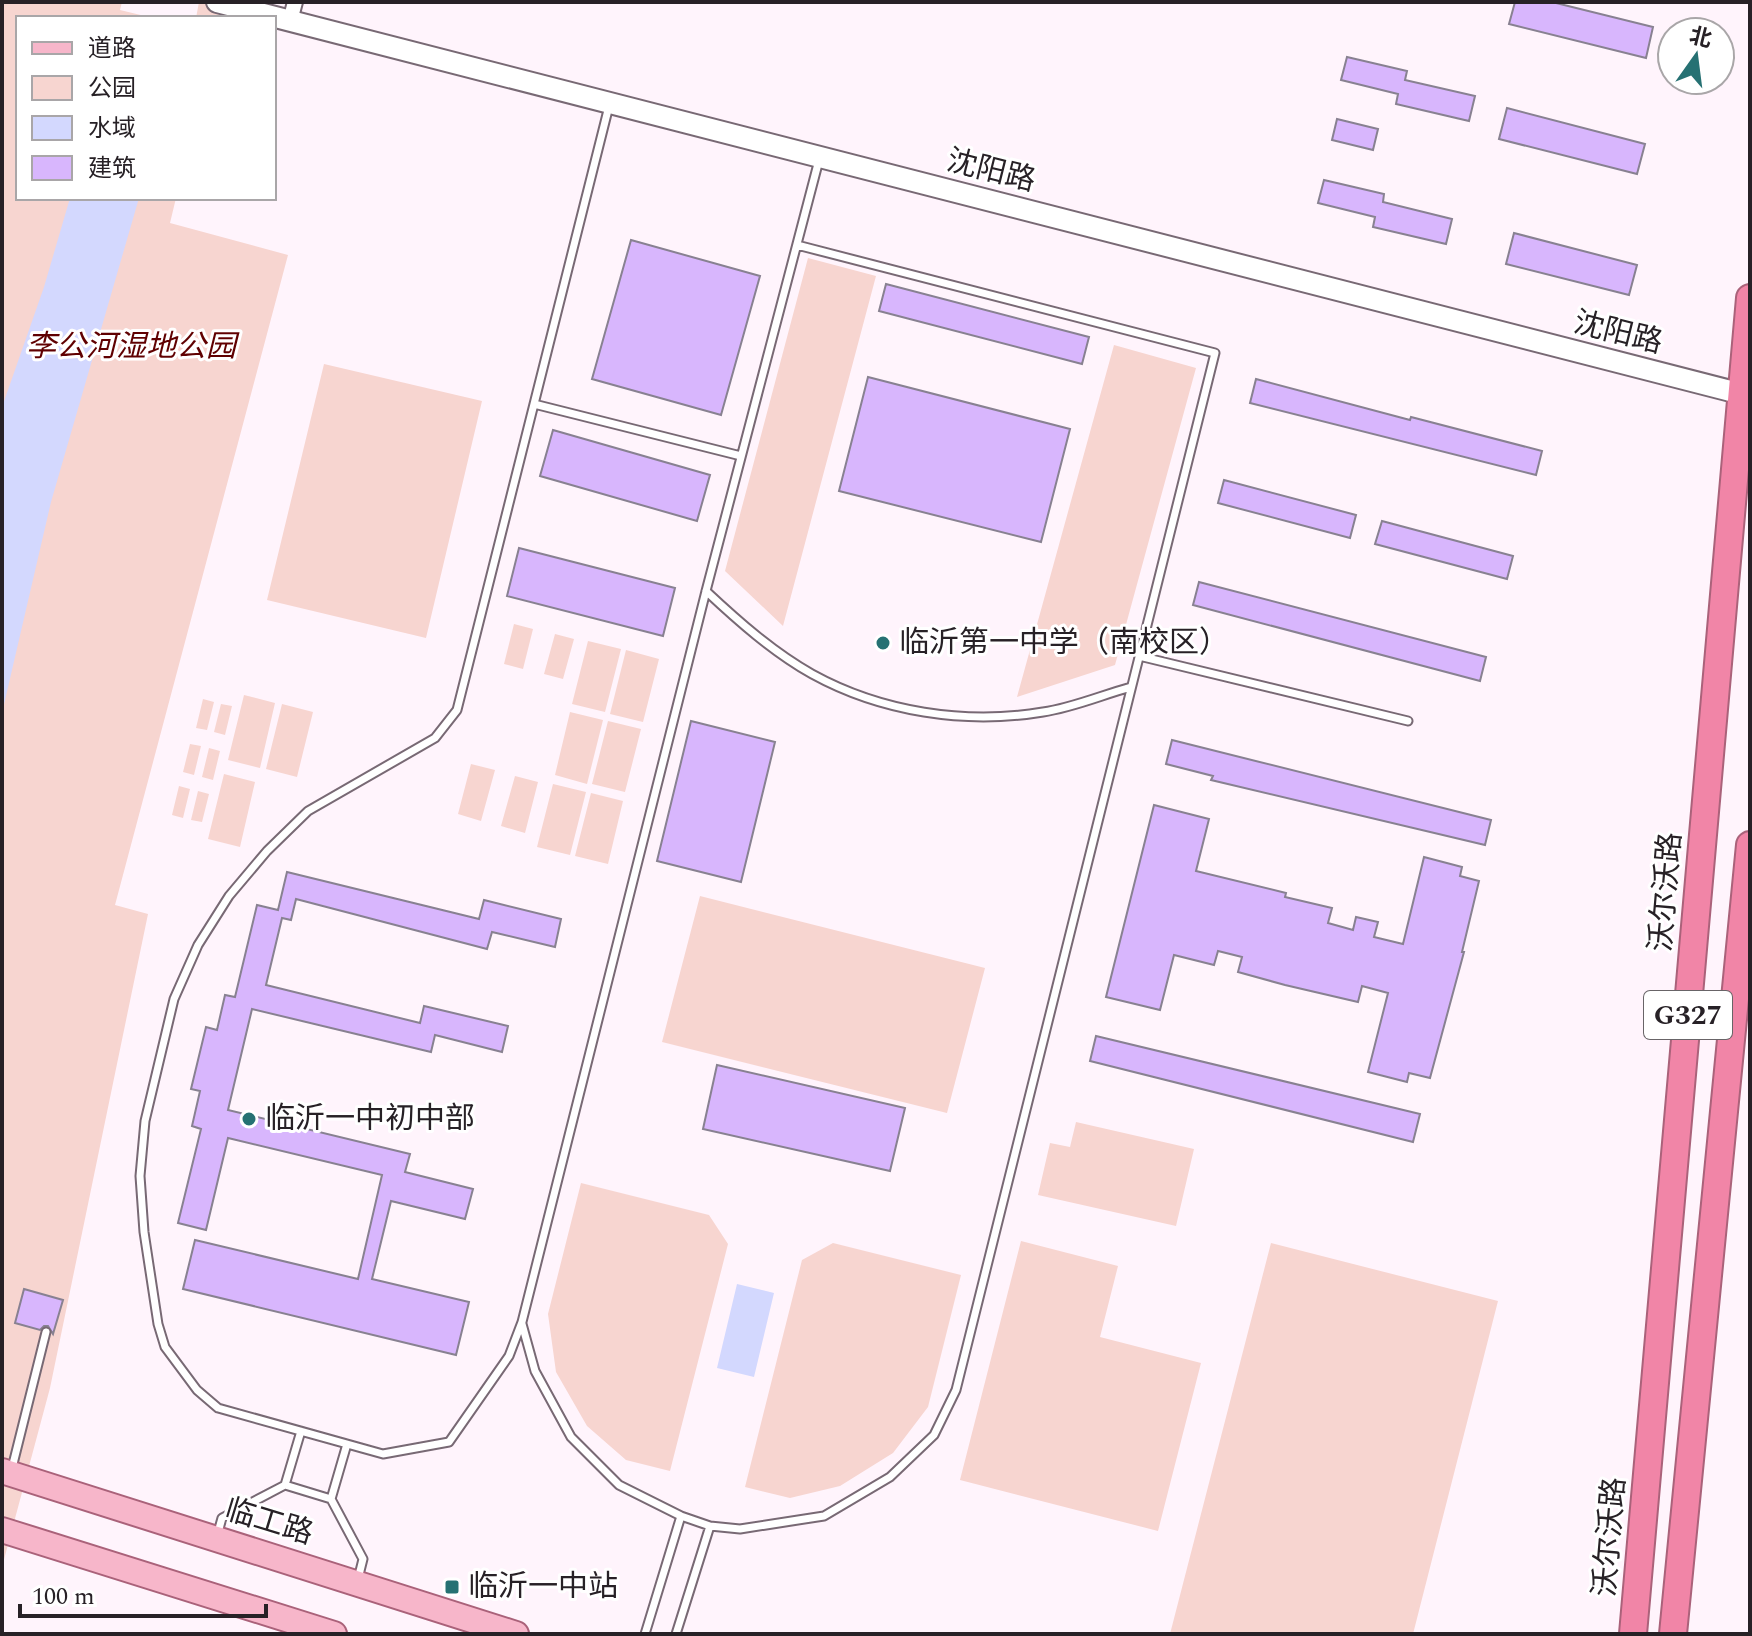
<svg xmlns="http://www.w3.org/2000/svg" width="1752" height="1636" font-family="Spectral,'Noto Sans SC',serif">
<rect width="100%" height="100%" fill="#fff4fc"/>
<path fill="#f7d5d0" d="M2,2H229L224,18H18V198H176L170,223L288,255L115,905L148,914L50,1388L2,1567Z
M808,258L876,276L783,626L725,571Z
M1114,345L1196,368L1115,665L1017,697Z
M324,364L482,401L426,638L267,600Z
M514,624L533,629L523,669L504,664Z
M555,634L574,639L563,679L544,674Z
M588,641L621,649L605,712L572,704Z
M626,650L659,659L643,722L610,714Z
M244,695L275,703L260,768L228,760Z
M203,699L214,702L207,730L196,728Z
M221,704L232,706L225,735L214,732Z
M282,704L313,712L297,777L266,769Z
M570,712L603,720L587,784L555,775Z
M608,721L641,729L625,792L592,784Z
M190,744L201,746L194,775L183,772Z
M209,748L220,751L213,780L202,777Z
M471,764L495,770L481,821L458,814Z
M224,774L255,782L240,847L208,839Z
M515,776L538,782L525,833L501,826Z
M553,784L586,792L570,855L537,847Z
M179,786L190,789L183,818L172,815Z
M198,791L209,794L202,822L191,820Z
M591,793L623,801L608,864L575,856Z
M700,896L985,968L947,1113L662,1042Z
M1076,1122L1194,1149L1176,1226L1038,1195L1050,1143L1070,1147Z
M581,1183L709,1215L728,1244L670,1471L626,1460L587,1426L556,1372L548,1314Z
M1021,1241L1118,1266L1100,1337L1201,1363L1158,1531L960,1480Z
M833,1243L961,1275L928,1407L893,1453L840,1486L790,1498L745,1487L802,1260Z
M1271,1243L1498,1301L1413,1634H1170Z"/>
<path fill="#d3d8fe" d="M70,198H139L51,502L2,713V407L44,287Z
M737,1284L774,1293L754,1377L717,1368Z"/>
<path fill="#fff4fc" d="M122,2H199L196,18H153L120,10Z"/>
<path fill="#d8b6fd" stroke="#888191" stroke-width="2" d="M1515,2H1552L1653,27L1646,58L1509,24Z
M1347,57L1407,71L1405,80L1475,96L1469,121L1396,104L1398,94L1341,80Z
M1507,108L1645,144L1637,174L1499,139Z
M1337,119L1378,129L1373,150L1332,140Z
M1324,180L1384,194L1383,202L1452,219L1446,244L1373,227L1375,217L1318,203Z
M1514,233L1637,265L1629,295L1506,264Z
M631,240L760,276L721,415L592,379Z
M886,284L1089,337L1082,364L879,311Z
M868,377L1070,429L1041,542L839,491Z
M1256,379L1410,420L1411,417L1542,451L1536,475L1250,403Z
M553,430L710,475L697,521L540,476Z
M1224,480L1356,515L1350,538L1218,503Z
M1382,521L1513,556L1507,579L1375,544Z
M519,548L675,588L663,636L507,596Z
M1199,582L1486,657L1480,681L1193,605Z
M691,721L775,742L741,882L657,861Z
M1172,740L1491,820L1485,845L1211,780L1213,776L1166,764Z
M1154,805L1209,819L1196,871L1286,893L1285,897L1332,908L1328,923L1353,930L1356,917L1378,922L1374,937L1403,944L1424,857L1462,867L1460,876L1479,881L1462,952H1464L1430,1078L1409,1073L1407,1082L1368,1072L1388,993L1362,986L1358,1002L1285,985L1238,972L1242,957L1218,951L1214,965L1174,955L1160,1010L1106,997Z
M287,872L479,919L484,900L561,919L555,947L492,932L487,949L296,899L291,920L282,918L266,985L420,1023L424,1006L508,1026L502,1052L435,1035L431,1052L252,1009L228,1110L410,1154L405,1172L473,1189L465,1219L391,1201L372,1279L469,1302L456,1355L183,1289L195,1240L358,1279L382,1175L228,1138L206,1230L178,1223L201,1129L192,1126L200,1091L191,1089L206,1027L217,1030L225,995L235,997L257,905L278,910Z
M1096,1036L1420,1114L1413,1142L1090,1061Z
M717,1065L905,1108L890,1171L703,1129Z
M24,1289L63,1300L53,1334L48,1326H44L40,1330L15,1323Z"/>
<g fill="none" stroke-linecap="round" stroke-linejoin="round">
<g stroke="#786974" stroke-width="11">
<path id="lane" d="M609,106L457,710L435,738L308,811L267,851L229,896L198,945L174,999L145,1121L140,1176L144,1232L158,1324L165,1347L197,1390L218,1408L383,1454L449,1442L509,1356L522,1322L706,591L819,160
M534,404L741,456
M706,591C738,621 773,652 812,674C881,712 965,725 1043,712C1072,708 1102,695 1131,687
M1139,656L1408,721
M522,1324L535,1371L571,1437L619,1485L681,1516L710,1526L740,1529L824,1516L890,1477L934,1435L956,1390L1215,353L797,245
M347,1444L331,1499L363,1559L358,1579
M12,1468L46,1332
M285,1485L331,1499
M217,1536L222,1518L285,1485L301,1431
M645,1634L681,1516
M676,1634L710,1526"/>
</g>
<g stroke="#786974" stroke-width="18">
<path id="street" d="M290,21L295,2"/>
</g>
<g stroke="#786974" stroke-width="24">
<path id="secondary" d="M217,2L1750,396"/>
</g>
<g stroke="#aa627a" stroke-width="28">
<path id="primary" d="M2,1471L516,1634
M2,1530L334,1634"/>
</g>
<g stroke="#aa627a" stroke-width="30">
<path id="highway" d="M1633,1634L1750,298
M1673,1634L1750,845"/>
</g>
<use href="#lane" stroke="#fff" stroke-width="7"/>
<use href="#street" stroke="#fff" stroke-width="14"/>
<use href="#secondary" stroke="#fff" stroke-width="20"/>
<use href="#primary" stroke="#f7b6ca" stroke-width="24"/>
<use href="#highway" stroke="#f185a7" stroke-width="26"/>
</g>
<g fill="#267173" stroke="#fff" stroke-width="3">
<circle cx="883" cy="643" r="8"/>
<circle cx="249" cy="1119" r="8"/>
<rect x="444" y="1579" width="16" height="16" rx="4"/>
</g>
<g text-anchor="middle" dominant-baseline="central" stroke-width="6" stroke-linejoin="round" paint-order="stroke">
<rect fill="#fff" stroke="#686467" stroke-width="2" x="1644" y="991" width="88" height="48" rx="6"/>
<g font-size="28" font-weight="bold" fill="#272126">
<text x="1688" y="1015">G327</text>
</g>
<g font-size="30" fill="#272126" stroke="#fff">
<text transform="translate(991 171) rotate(14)">沈阳路</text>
<text transform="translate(1618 333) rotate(14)">沈阳路</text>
<text transform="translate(1666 892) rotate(-85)">沃尔沃路</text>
<text transform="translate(269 1522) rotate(17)">临工路</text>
<text transform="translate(1610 1537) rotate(-85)">沃尔沃路</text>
</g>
<g font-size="30" font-style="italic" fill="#600001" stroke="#fff">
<text x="131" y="347">李公河湿地公园</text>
</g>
<g font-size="30" fill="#272126" stroke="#fff" text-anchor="start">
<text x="899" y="643">临沂第一中学（南校区）</text>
<text x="265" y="1119">临沂一中初中部</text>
<text x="468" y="1587">临沂一中站</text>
</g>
</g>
<rect width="1752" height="1636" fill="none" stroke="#272126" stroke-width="8"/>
<rect x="16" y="16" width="260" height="184" fill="#ffffff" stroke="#a9a6a8" stroke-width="2"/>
<rect x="32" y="42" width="40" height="12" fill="#f7b6ca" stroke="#a9a6a8" stroke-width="2"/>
<text x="88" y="56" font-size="24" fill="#272126">道路</text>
<rect x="32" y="76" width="40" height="24" fill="#f7d5d0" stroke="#a9a6a8" stroke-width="2"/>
<text x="88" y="96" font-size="24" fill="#272126">公园</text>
<rect x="32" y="116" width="40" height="24" fill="#d3d8fe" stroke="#a9a6a8" stroke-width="2"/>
<text x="88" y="136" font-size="24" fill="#272126">水域</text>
<rect x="32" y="156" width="40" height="24" fill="#d8b6fd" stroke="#a9a6a8" stroke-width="2"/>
<text x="88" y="176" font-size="24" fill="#272126">建筑</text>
<g transform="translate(1696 56) rotate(14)"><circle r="38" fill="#ffffff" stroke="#a9a6a8" stroke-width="2"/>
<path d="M0-6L14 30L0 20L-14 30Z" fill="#267173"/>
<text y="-12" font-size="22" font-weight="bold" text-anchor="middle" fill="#272126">北</text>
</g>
<path d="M20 1604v12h246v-12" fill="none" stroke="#272126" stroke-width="4"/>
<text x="32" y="1604" font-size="24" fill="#272126" stroke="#ffffff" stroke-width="6" paint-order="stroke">100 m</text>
</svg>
